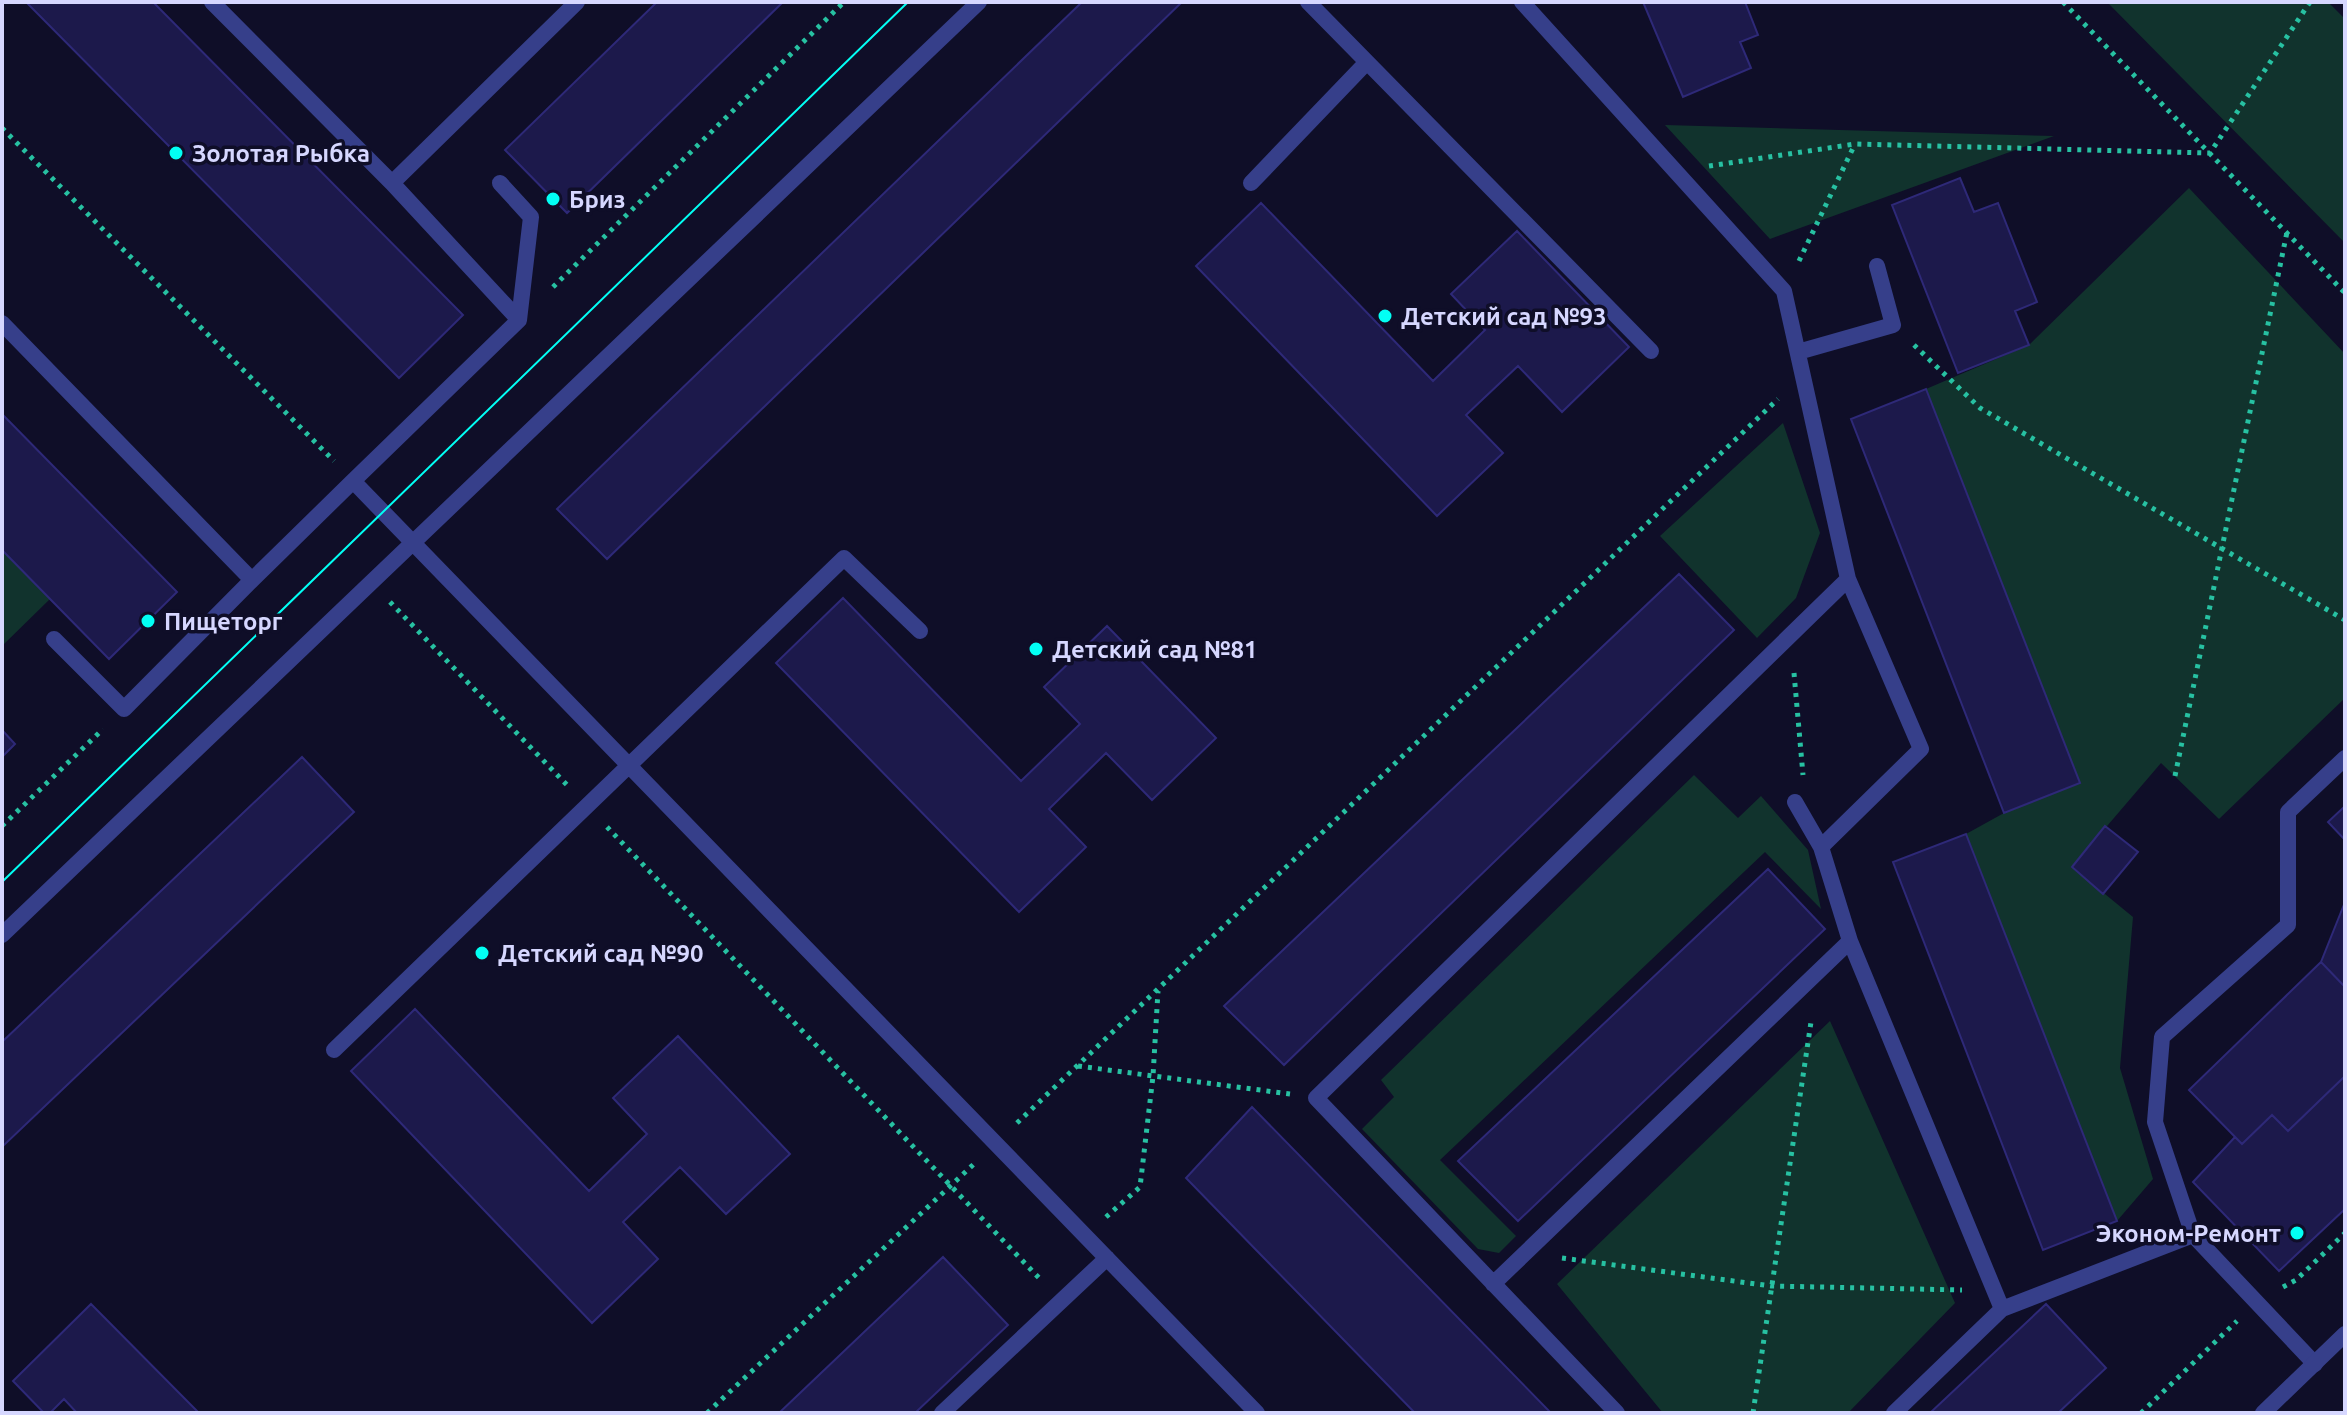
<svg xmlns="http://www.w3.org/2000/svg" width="2347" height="1415" font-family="Ubuntu,sans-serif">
<rect width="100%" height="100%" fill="#0f0e28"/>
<path fill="#11332d" d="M2107,2H2328L2345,19V243Z
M1665,125L2054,136L1770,239Z
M2189,188L2345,354V698L2219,819L2161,763L2072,867L2133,917L2120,1068L2153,1179L2117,1221L1966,834L2004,813L2079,783L1926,389L2029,345Z
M1783,423L1820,533L1796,598L1757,638L1660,536Z
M2,550L50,599L2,646Z
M1694,775L1738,818L1761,796L1808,850L1821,909L1765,852L1440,1160L1516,1236L1499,1253L1478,1249L1362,1129L1394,1097L1381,1080Z
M1830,1021L1955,1303L1848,1413H1663L1557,1284Z"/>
<path fill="#1c194b" stroke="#2e2978" stroke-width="2" d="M26,2H153L463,315L399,378Z
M657,2H783L567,213L505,150Z
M1082,2H1182L607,559L557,509Z
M1643,2H1745L1758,35L1740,42L1751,68L1683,97Z
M1960,178L1974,212L1998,203L2037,302L2015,311L2029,345L1958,373L1892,205Z
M1261,203L1433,381L1485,330L1451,294L1517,231L1629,347L1562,412L1518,366L1466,415L1503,453L1437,516L1196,266Z
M1926,389L2080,783L2004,813L1851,419Z
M2,414L177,592L109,659L2,550Z
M1679,574L1734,630L1284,1065L1224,1006Z
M843,598L1021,781L1080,724L1044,687L1107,626L1216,738L1152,800L1106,753L1049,809L1086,847L1019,912L776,663Z
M2,730L15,744L2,757Z
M302,757L354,812L2,1147V1042Z
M2345,806V840L2328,822Z
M2105,826L2138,852L2103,894L2072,867Z
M1966,834L2117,1221L2043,1250L1893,862Z
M1768,869L1825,929L1518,1221L1458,1161Z
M2345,902V987L2321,962Z
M2321,962L2345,987V1076L2288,1131L2272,1115L2242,1144L2189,1090Z
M415,1009L589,1191L647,1134L613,1098L678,1036L790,1154L726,1214L680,1167L623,1222L658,1259L592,1323L351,1071Z
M2345,1076V1209L2279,1271L2193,1182L2235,1137L2242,1144L2272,1115L2288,1131Z
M1252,1107L1551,1413H1415L1186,1178Z
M943,1257L1008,1325L915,1413H779Z
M91,1304L199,1413H77L64,1399L50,1413H44L13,1381Z
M2046,1304L2106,1368L2058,1413H1930Z"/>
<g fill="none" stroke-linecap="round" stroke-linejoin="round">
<path stroke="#27c1a2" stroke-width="5" stroke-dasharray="4 6" stroke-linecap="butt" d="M2063,2L2345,293
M2,128L334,461
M1709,166L1855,144L2210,153L2310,2
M1799,261L1855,144
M553,287L844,2
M1914,345L1980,408L2345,620
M390,602L567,785
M1794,673L1803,775
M2175,776L2287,232
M2,826L103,729
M607,827L1040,1279
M1078,1066L1290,1094
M1017,1123L1778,399
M1106,1217L1140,1187L1153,1076L1158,991
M1562,1258L1771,1286L1962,1290
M2283,1287L2296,1280L2345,1233
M707,1413L975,1163
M1753,1413L1811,1022
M2141,1413L2237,1321"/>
<path stroke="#363f8a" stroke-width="16" d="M212,2L392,183L519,320
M1522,2L1784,291L1848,579L1921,749L1821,847
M1367,62L1651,351
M392,183L577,2
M1251,183L1367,62L1308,2
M2,323L252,580L353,481L1257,1413
M1798,352L1893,325L1877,266
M353,481L519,320L531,217L500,183
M54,639L124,709L252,580
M1795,802L1821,847L1850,941L2002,1309L1894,1413
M2,935L979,2
M334,1050L844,558L920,631
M1493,1284L1850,941
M2002,1309L2193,1235
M2315,1364L2193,1235L2155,1122L2162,1037L2288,925V812L2345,758
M942,1413L1107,1258
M1617,1413L1316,1098L1848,579"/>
<path stroke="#363f8a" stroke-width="16" d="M2263,1413L2345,1334"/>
<path stroke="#02fff4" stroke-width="2" d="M2,882L908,2"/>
</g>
<g fill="#02fff4" stroke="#0f0e28" stroke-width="3">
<circle cx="176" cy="153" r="8"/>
<circle cx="553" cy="199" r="8"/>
<circle cx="1385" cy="316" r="8"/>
<circle cx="148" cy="621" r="8"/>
<circle cx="1036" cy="649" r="8"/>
<circle cx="482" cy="953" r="8"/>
<circle cx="2297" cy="1233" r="8"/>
</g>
<g text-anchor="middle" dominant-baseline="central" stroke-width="7" stroke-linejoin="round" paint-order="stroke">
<g font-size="24" font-weight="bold" fill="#d6d7ff" stroke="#0f0e28" text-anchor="start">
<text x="192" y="153">Золотая Рыбка</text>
<text x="569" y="199">Бриз</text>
<text x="1401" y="316">Детский сад №93</text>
<text x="164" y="621">Пищеторг</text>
<text x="1052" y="649">Детский сад №81</text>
<text x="498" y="953">Детский сад №90</text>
<text x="2281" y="1233" text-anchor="end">Эконом-Ремонт</text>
</g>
</g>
<rect width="2347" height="1415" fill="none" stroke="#d6d7ff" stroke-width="8"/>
</svg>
